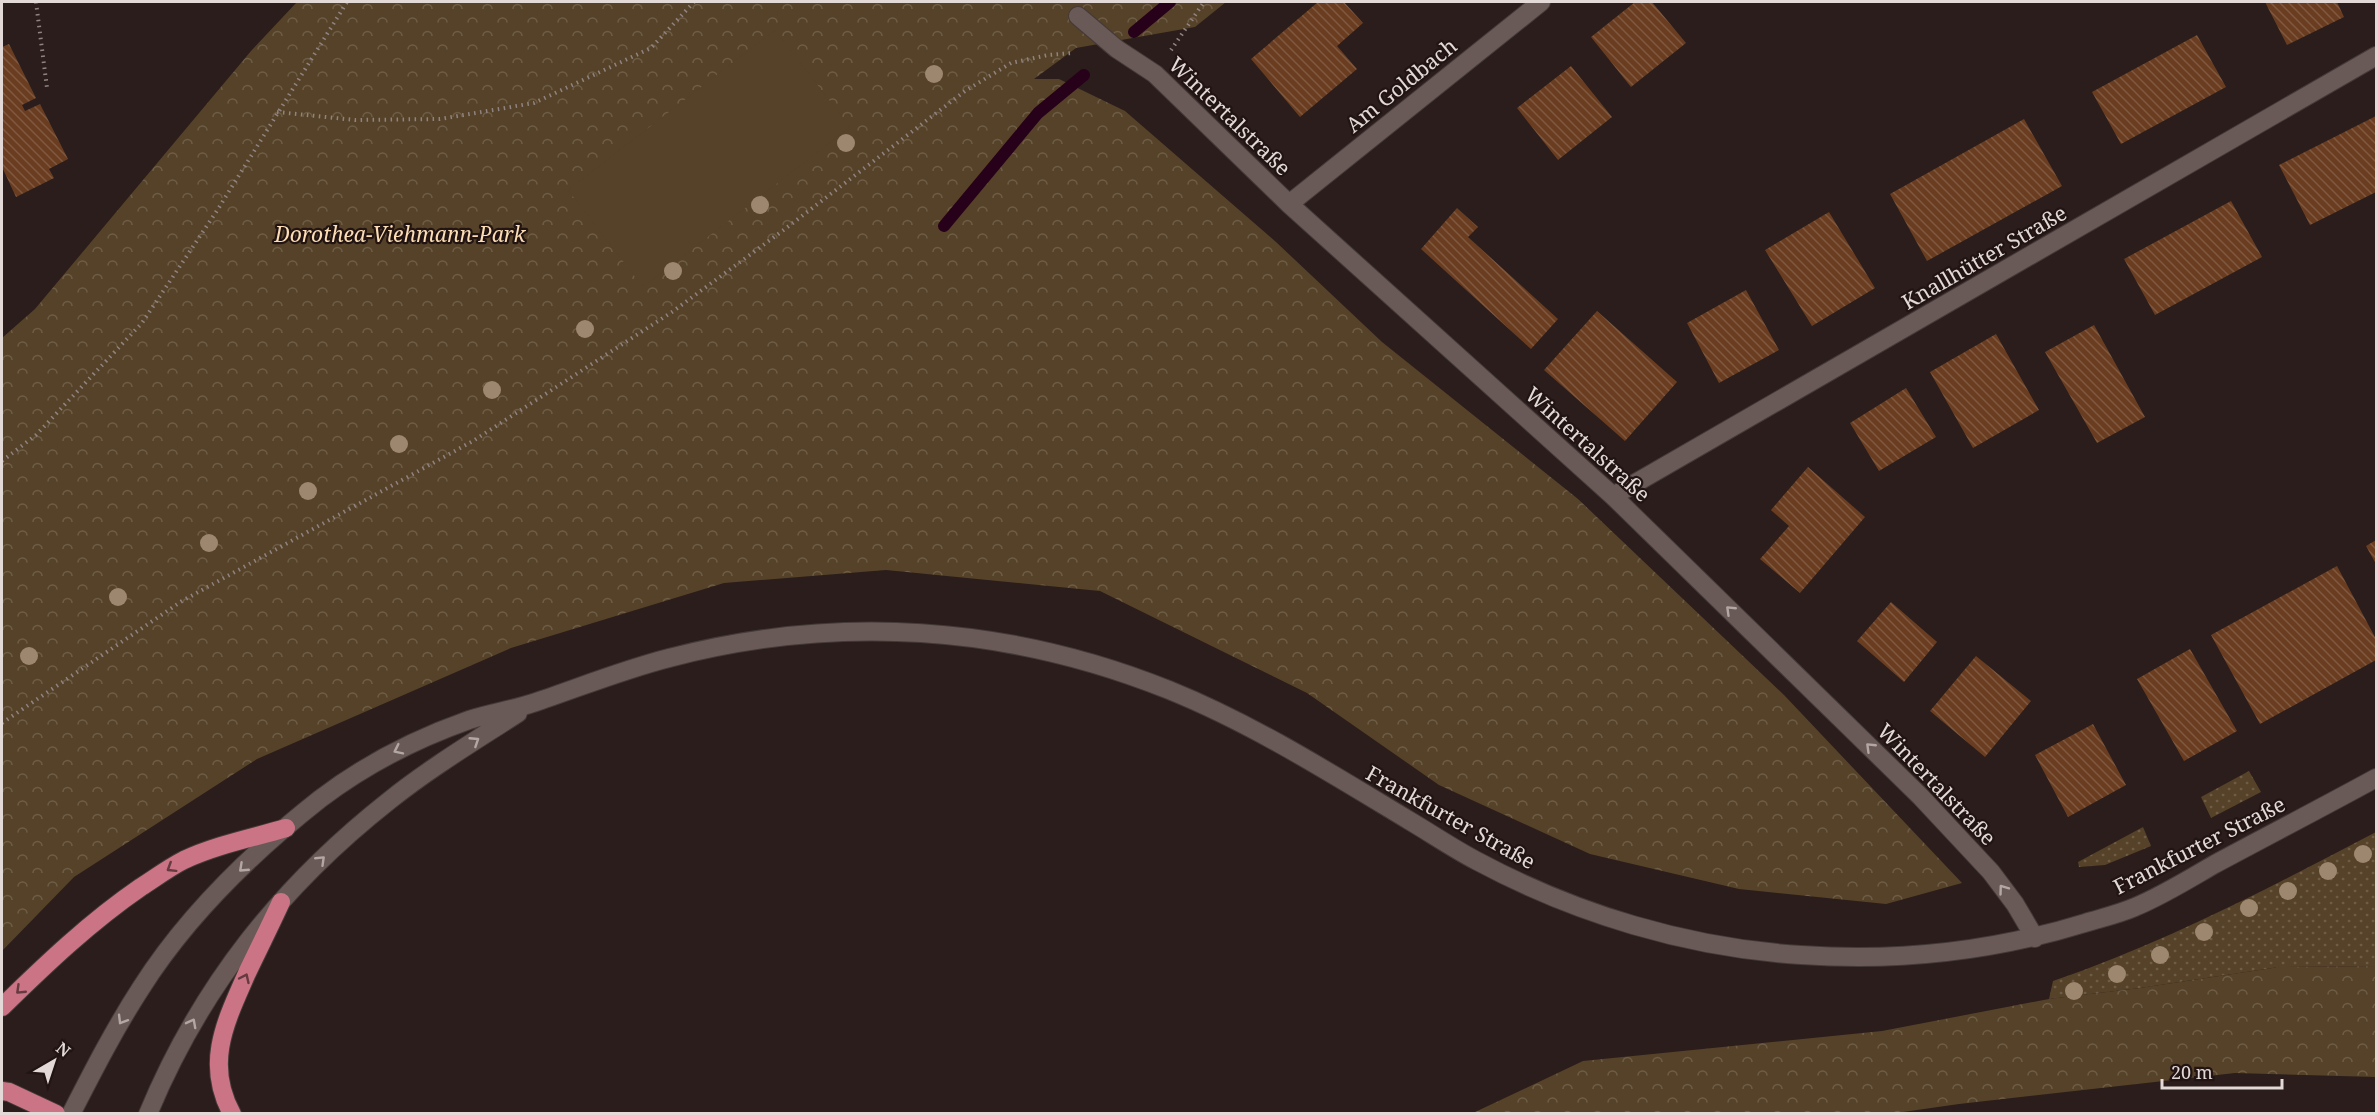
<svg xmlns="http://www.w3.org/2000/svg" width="2378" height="1115" font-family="'Noto Serif',serif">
<defs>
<pattern id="grass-dots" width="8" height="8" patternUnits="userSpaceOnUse" patternTransform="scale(1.5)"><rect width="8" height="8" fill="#564228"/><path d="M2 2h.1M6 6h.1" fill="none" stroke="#6e5d46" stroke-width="1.8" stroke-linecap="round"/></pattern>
<pattern id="forest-crowns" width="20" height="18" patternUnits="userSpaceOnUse" patternTransform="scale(1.5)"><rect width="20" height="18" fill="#564228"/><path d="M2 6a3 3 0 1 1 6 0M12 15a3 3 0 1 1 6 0" fill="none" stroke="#6e5d46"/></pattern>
<pattern id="building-back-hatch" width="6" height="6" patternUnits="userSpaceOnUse" patternTransform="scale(1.5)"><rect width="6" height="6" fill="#6a3d20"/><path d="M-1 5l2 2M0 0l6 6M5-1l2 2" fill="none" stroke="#7f5840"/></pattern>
</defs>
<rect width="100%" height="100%" fill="#2a1d1b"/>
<path fill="url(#grass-dots)" d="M2249,771L2261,792L2211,818L2201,797Z
M2143,827L2151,846L2105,865L2079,867L2078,862Z
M2376,832V966L2279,967L2140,988L2049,999L2053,981C2166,942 2271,887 2376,832Z"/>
<path fill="url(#forest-crowns)" d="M297,2H1226L1195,27L1076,48L1034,79H1059L1125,111L1276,242L1382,342L1578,499L1784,695L1962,883L1886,904L1739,889L1590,854L1439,785L1307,693L1100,591L886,570L724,583L511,648L257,759L74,877L2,951V338L35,309L251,51Z
M2376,966V1077L2235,1073L1959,1104L1896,1113H1473L1583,1061L1882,1031L2049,999L2140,988L2279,967Z"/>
<path fill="#564228" d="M775,30L850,127L643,287L568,190Z"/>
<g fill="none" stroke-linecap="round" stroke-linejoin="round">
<path stroke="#270019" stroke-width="12" d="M1134,32L1170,2
M944,226L1038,113L1084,75"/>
</g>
<path fill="url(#building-back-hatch)" d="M1318,2H1344L1363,23L1337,46L1357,69L1300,117L1251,59Z
M1635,2H1652L1686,43L1631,87L1591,37Z
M2265,2H2337L2344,17L2287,45Z
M2197,35L2226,87L2121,144L2092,92Z
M9,44L36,98L22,105L25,111L40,104L68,159L49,169L54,178L16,197L2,167V47Z
M1571,66L1612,117L1558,160L1517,108Z
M2376,116V192L2310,225L2279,165Z
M2024,119L2062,186L1927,261L1890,194Z
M2231,201L2262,257L2155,315L2124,259Z
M1457,208L1478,227L1468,237L1558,319L1531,349L1421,249Z
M1829,212L1875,288L1812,326L1765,250Z
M1746,290L1779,350L1719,383L1687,323Z
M1597,311L1677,382L1625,441L1544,370Z
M2094,325L2145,417L2097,443L2045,352Z
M1996,334L2039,410L1973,448L1930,372Z
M1906,388L1936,437L1879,471L1850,423Z
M1808,467L1865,517L1800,593L1760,559L1789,526L1771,510Z
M2376,540V564L2366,546Z
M2337,566L2376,639V660L2260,724L2211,635Z
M1891,602L1937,642L1904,682L1857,641Z
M2190,649L2237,731L2184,761L2137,679Z
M1976,656L2031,701L1985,757L1930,711Z
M2093,724L2126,785L2068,817L2035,755Z"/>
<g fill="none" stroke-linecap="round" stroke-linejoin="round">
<g stroke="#443a38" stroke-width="20">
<path id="street" d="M1078,16L1117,49L1155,74L1289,204L1613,496L1920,796L1991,872L2015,904L2035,938
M1289,204L1541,2
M1613,496L2376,56"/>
</g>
<g stroke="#443a38" stroke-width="20">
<path id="secondary" d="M71,1114C93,1071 115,1028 141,988C186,917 254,851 320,799C366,764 415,739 469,720C490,713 512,710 533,703C578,688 622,670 669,658C837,614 1007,625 1169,690C1253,724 1332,774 1410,821C1432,834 1454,849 1477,861C1576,914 1688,948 1801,955C1899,962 1991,952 2085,923C2101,918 2119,914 2135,907C2162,896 2189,879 2215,864C2269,835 2323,807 2376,778
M148,1114C201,986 282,885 390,800C430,768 475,741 518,713"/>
</g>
<g stroke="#443a38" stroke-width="20">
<path id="highway" d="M2,1007C46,964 90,922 141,887C155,878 170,867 184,860C216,845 252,838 286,828
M2,1091L9,1092L56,1114
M232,1114C204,1063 226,1021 247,973C258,950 270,926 281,902"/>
</g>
<path stroke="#8f8482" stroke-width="4" stroke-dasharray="1.5 4.5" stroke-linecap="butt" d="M2,2H3
M36,2L47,88
M1171,50L1204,2
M277,112L355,120L440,119L534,103L651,48L694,2
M2,461L36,435L142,323L218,209L347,2
M2,723L182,601L473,441L672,312L785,229L965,91L1011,63L1048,55L1073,53"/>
<use href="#street" stroke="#6a5a57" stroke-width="18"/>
<use href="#secondary" stroke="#6a5a57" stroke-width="18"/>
<use href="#highway" stroke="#ca7485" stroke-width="18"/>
</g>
<g fill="#9e876f">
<circle cx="934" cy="74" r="9"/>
<circle cx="846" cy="143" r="9"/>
<circle cx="760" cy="205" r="9"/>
<circle cx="673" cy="271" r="9"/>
<circle cx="585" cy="329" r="9"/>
<circle cx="492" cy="390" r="9"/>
<circle cx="399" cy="444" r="9"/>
<circle cx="308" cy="491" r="9"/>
<circle cx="209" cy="543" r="9"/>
<circle cx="118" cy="597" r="9"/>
<circle cx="29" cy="656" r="9"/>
<circle cx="2363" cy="854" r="9"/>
<circle cx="2328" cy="871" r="9"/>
<circle cx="2288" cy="891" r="9"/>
<circle cx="2249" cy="908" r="9"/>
<circle cx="2204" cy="932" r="9"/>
<circle cx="2160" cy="955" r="9"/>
<circle cx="2117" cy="974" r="9"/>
<circle cx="2074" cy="991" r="9"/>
</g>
<defs><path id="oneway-chevron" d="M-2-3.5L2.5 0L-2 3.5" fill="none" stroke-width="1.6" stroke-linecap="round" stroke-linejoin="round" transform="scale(1.5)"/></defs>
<g stroke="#b3a7a4">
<use href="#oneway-chevron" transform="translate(1730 610) rotate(-136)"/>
<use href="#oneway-chevron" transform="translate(475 741) rotate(-33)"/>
<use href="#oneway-chevron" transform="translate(1870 747) rotate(-136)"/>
<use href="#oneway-chevron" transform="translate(398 750) rotate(154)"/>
<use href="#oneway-chevron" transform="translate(321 860) rotate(-44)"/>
<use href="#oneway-chevron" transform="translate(243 868) rotate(137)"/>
<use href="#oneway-chevron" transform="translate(2003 889) rotate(-126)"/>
<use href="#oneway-chevron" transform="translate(122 1020) rotate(121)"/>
<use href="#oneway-chevron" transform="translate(192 1023) rotate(-62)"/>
</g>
<g stroke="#653a40">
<use href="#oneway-chevron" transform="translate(171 868) rotate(148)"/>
<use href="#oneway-chevron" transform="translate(245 978) rotate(-65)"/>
<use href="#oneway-chevron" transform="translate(20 990) rotate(136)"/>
</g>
<g text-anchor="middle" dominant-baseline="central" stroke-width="4.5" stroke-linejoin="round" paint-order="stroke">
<g font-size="21" fill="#e3dad8" stroke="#211412">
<text transform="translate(1401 85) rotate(-39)">Am Goldbach</text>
<text transform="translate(1230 116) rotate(44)">Wintertalstraße</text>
<text transform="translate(1984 257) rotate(-30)">Knallhütter Straße</text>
<text transform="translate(1588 444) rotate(42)">Wintertalstraße</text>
<text transform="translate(1937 784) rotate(46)">Wintertalstraße</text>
<text transform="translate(1451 817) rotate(29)">Frankfurter Straße</text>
<text transform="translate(2199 845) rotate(-27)">Frankfurter Straße</text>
</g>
<g font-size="21" font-style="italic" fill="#fcddb4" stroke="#211412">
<text x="400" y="234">Dorothea-Viehmann-Park</text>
</g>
</g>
<rect width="2378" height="1115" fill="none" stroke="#e3dad8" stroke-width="6"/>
<g transform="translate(54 1061) rotate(39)" stroke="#211412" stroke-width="4.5" paint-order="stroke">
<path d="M0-4.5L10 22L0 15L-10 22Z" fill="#e3dad8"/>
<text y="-9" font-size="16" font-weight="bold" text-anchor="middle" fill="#e3dad8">N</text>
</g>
<path d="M2162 1079v9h120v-9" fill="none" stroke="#e3dad8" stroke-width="3"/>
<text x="2171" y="1079" font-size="18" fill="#e3dad8" stroke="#211412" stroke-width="4.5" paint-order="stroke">20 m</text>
</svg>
